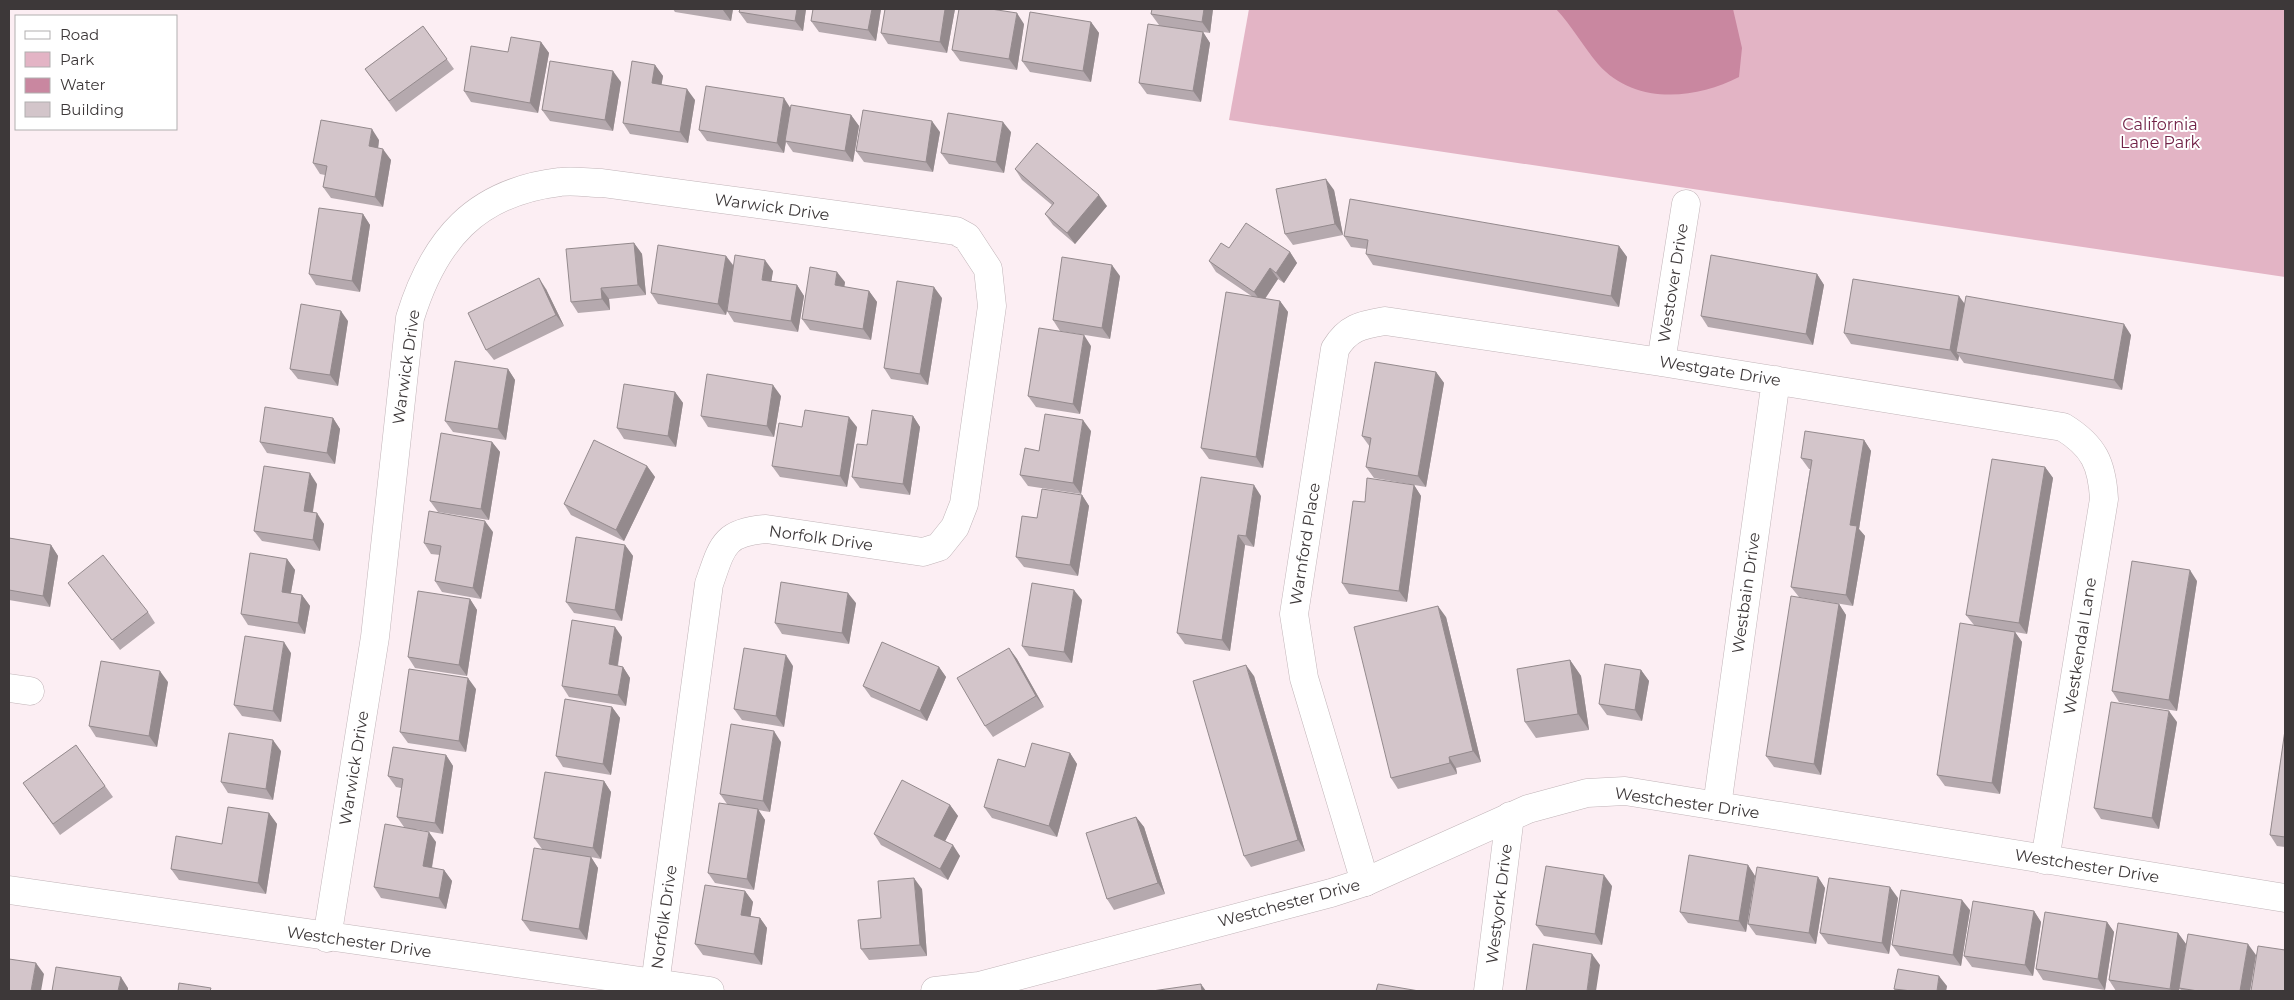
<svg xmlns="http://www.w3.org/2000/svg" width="2294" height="1000" font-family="Montserrat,sans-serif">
<rect width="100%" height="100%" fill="#fceef3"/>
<path fill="#e3b4c5" d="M1249,9H2285V277L1229,120Z"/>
<path fill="#c987a0" d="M1556,9H1733L1742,48L1739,77C1695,100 1634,105 1598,64C1583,46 1572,26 1556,9Z"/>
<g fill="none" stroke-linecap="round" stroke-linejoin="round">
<g stroke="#c1b4b8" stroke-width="29">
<path id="street" d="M1661,362L1686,204
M9,688L30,691
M1717,806L1776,380
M1365,882L1304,678L1294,614L1335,349C1348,327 1362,325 1385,321L1661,362L2063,427C2094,446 2102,464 2104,499L2045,860
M327,938L375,637L410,318C434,240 475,192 560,182C574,180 589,183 602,183L956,231L967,237L988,269L992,306L964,504L955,527L939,547L923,552L766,529C723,532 722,547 709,584L655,984
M1488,991L1510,816"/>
</g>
<g stroke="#c1b4b8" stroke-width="29">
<path id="secondary" d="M9,890L710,991
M935,991L979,986L1331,893L1365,882L1528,809L1587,793L1625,791L2285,898"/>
</g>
<use href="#street" stroke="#fff" stroke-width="28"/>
<use href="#secondary" stroke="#fff" stroke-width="28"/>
</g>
<path fill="#b5a9ae" d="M673,9H733L731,21L675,12Z
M740,9H806L803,31L747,23L739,12Z
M881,9L876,41L819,32L811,21Z
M955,9L947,53L888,44L881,33Z
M1213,9L1210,33L1203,32L1210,43L1201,102L1147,94L1139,83L1159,25L1151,14Z
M1091,22L1099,33L1091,82L1030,72L1022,61Z
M1024,24L1017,70L960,61L952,50Z
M423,26L454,69L396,112L365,69Z
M541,42L549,53L538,113L471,102L464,91L508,52Z
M655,65L663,76L661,85L695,100L688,143L630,134L623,123Z
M621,82L613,131L550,121L542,110Z
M790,108L851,115L859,126L853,162L793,152L786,142L784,153L707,141L699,130Z
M940,132L933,172L864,162L856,151Z
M1011,132L1004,173L949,164L941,153Z
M379,140L378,148L391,160L383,207L331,198L323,187L325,175L320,174L313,163Z
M1015,169L1107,206L1075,244L1053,225L1045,214L1052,205L1022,180Z
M1334,190L1343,235L1293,245L1285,234Z
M363,214L370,225L360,292L316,285L309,274Z
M1344,236L1619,246L1627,257L1619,307L1373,265L1366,254L1367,249L1351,247Z
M634,243L642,254L646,295L609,299L610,310L578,313L571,302Z
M1229,248L1290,252L1297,263L1284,283L1278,279L1265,299L1280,301L1288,312L1263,468L1209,459L1201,448L1253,297L1216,272L1209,261Z
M726,256L734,266L773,271L771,281L797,285L804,296L798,332L734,322L727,311L726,315L658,304L651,293Z
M1817,274L1824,285L1813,345L1708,327L1701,316Z
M1120,276L1110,339L1060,331L1053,320Z
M845,282L844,287L869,291L877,302L871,340L810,330L802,319Z
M546,289L564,326L494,360L486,350Z
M942,298L928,385L891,379L884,368Z
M1965,304L2131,335L2122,390L1964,363L1959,356L1958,361L1851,344L1844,333Z
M348,321L338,386L298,379L290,369Z
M1091,346L1080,414L1036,407L1028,396Z
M508,369L515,380L506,440L453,432L445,421Z
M1436,372L1444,383L1426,487L1374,478L1366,467L1370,447L1362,436Z
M675,392L683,403L676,447L624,439L617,428Z
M781,396L774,437L708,427L701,416Z
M913,416L920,427L910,495L860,488L852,477Z
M333,418L340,429L335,464L267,453L260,442Z
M802,427H857L847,487L780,477L772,466Z
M1091,431L1081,494L1028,486L1020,475L1039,451Z
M1864,440L1871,451L1859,529L1865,536L1853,606L1799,597L1791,587L1810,469H1809L1801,458Z
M492,442L500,452L489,520L438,512L430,501Z
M647,466L655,477L624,541L571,515L564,504Z
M2045,467L2053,478L2027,634L2015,632L2022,642L2000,794L1945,786L1937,775L1974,625L1966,615Z
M317,484L313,512L324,524L320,551L262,541L254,531Z
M1414,485L1421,496L1407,602L1349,594L1342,583Z
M1082,495L1089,506L1078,576L1024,567L1016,557L1037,518Z
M1261,496L1254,547L1245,545L1230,651L1185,644L1177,633Z
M493,532L481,599L442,592L435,581L440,555L431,554L424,543Z
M9,538L51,545L58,556L50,607L9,600Z
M625,545L633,556L622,621L574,613L566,602Z
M287,559L295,570L291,593L302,595L310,606L305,634L248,625L241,614Z
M2197,581L2177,711L2119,702L2112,691Z
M68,583L148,612L155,623L120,650Z
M470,599L477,610L467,676L415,668L408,657Z
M1082,600L1072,663L1029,656L1022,646Z
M856,603L849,644L782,634L775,623Z
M1839,604L1846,615L1821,775L1774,767L1766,756Z
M1446,617L1481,762L1456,768L1457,774L1398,789L1391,778Z
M622,637L618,666L623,667L630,678L626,706L569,697L562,686Z
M1009,648L1017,659L1044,707L993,737L985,726Z
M291,653L281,722L242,716L234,705Z
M1570,660L1581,676L1589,730L1536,738L1525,722Z
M793,666L784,727L742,720L734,709Z
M939,667L946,677L927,721L871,697L863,686Z
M1641,670L1649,681L1642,721L1607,715L1599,704Z
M1254,676L1305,851L1251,867L1244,856Z
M168,682L157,747L96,737L89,726Z
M476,689L466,752L408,743L400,732Z
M612,707L620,718L611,775L563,767L556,756Z
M2177,722L2159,829L2101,819L2094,808Z
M2285,730V847L2277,846L2270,835Z
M781,742L770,812L758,810L765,820L754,890L715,883L708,873L727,804L720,794Z
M76,745L113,797L60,835L23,783Z
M281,751L273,800L228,793L221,782Z
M1070,753L1077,764L1057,837L992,818L984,807L1025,767Z
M446,755L453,766L443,834L415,829L436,842L432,868L444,870L452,881L446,909L381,898L374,887L404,827L397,817L401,788L396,787L388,776Z
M604,781L611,792L601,859L591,857L598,868L587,940L530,931L522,920L542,849L534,838Z
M950,805L958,816L945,841L960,856L948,880L881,845L874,834Z
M269,813L277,824L266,894L179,880L171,869L222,844Z
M1136,817L1144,827L1165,894L1114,910L1107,899Z
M1748,865L1755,876L1746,932L1688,923L1680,912Z
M1818,877L1825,888L1816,944L1756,935L1748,924Z
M1612,886L1602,945L1544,936L1536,925Z
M922,889L927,956L869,960L861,949L881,918Z
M745,891L753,902L750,916L760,918L767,928L762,965L703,955L695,944Z
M1898,898L1889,954L1828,944L1820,933Z
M1970,910L1961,966L1900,956L1892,945Z
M2034,911L2041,922L2033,976L1972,967L1964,956Z
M2107,922L2114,932L2105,990L2043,980L2036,969Z
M2178,933L2186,944L2179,991H2116L2109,980Z
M2256,955L2250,991H2182L2179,988Z
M1947,986L1946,991H1896L1894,989Z"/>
<path fill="#948a8d" d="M723,9H733L731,21L723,10Z
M797,9H806L803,31L795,21Z
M872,9H881L876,41L868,30Z
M945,9H955L947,53L940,42Z
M1204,9H1213L1210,33L1202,22Z
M1017,13L1024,24L1017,70L1009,59Z
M1091,22L1099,33L1091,82L1083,71Z
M1203,32L1210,43L1201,102L1193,91Z
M541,42L549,53L538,113L530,103Z
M655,65L663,76L660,94L652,83Z
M613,71L621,82L613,131L605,120Z
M687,89L695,100L688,143L680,132Z
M784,98L791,109L784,153L777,143Z
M851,115L859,126L853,162L845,151Z
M932,121L940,132L933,172L926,162Z
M1003,122L1011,132L1004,173L996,162Z
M372,129L379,140L377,157L369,146Z
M383,149L391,160L383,207L375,197Z
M1326,179L1334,190L1343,235L1335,224Z
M1099,195L1107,206L1075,244L1067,233Z
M363,214L370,225L360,292L352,281Z
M634,243L642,254L646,295L638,285Z
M1619,246L1627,257L1619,307L1611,296Z
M1290,252L1297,263L1284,283L1276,273Z
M726,256L734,267L726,315L718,304Z
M765,260L773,271L770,290L762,280Z
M1112,265L1120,276L1110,339L1102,328Z
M1270,268L1278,279L1262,303L1254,292Z
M837,272L845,282L843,296L835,285Z
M1817,274L1824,285L1813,345L1806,334Z
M539,278L546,289L564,326L556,315Z
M797,285L804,296L798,332L791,321Z
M934,287L942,298L928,385L920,374Z
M601,288L609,299L610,310L602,299Z
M869,291L877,302L871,340L863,329Z
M1959,296L1967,307L1956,352L1959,356L1958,361L1950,350Z
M1280,301L1288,312L1263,468L1256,457Z
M341,311L348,321L338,386L330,375Z
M2124,324L2131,335L2122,390L2114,380Z
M1084,335L1091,346L1080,414L1073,404Z
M508,369L515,380L506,440L498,429Z
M1436,372L1444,383L1426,487L1418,476Z
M773,385L781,396L774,437L767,426Z
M675,392L683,403L676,447L668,436Z
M913,416L920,427L910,495L903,484Z
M849,417L857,427L847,487L840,476Z
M333,418L340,429L335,464L327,453Z
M1083,420L1091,431L1081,494L1073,483Z
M1864,440L1871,451L1859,529L1865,536L1853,606L1846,595L1850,525Z
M492,442L500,452L489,520L481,509Z
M647,466L655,477L624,541L616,530Z
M2045,467L2053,478L2027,634L2019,623Z
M310,473L317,484L311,522L304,511Z
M1254,485L1261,496L1254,547L1246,536Z
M1414,485L1421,496L1407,602L1399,591Z
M1082,495L1089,506L1078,576L1070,565Z
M317,513L324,524L320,551L313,540Z
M485,521L493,532L481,599L473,588Z
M1238,535L1245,545L1230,651L1222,640Z
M51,545L58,556L50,607L43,596Z
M625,545L633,556L622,621L615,610Z
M287,559L295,570L289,603L282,592Z
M2190,570L2197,581L2177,711L2169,700Z
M1074,590L1082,600L1072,663L1064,652Z
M848,593L856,603L849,644L842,633Z
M302,595L310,606L305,634L298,623Z
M470,599L477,610L467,676L459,665Z
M1839,604L1846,615L1821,775L1814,764Z
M1438,606L1446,617L1481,762L1473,751Z
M615,627L622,637L616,675L609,664Z
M2015,632L2022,642L2000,794L1992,783Z
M284,642L291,653L281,722L273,711Z
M1009,648L1017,659L1044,707L1036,696Z
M786,655L793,666L784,727L776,716Z
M1570,660L1581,676L1589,730L1578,714Z
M1246,665L1254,676L1305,851L1298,840Z
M623,667L630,678L626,706L618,695Z
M939,667L946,677L927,721L920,711Z
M1641,670L1649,681L1642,721L1635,710Z
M160,671L168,682L157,747L149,736Z
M468,678L476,689L466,752L459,741Z
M612,707L620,718L611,775L603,764Z
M2169,711L2177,722L2159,829L2152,818Z
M774,731L781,742L770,812L763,801Z
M273,740L281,751L273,800L266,789Z
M1070,753L1077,764L1057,837L1049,826Z
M446,755L453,766L443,834L435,823Z
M1449,757L1456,768L1457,774L1450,763Z
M604,781L611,792L601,859L593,848Z
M950,805L958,816L942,847L934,836Z
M758,809L765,820L754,890L747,879Z
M269,813L277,824L266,894L258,883Z
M1136,817L1144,827L1165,894L1158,883Z
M429,832L436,842L430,877L423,866Z
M953,845L960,856L948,880L940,869Z
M591,857L598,868L587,940L579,929Z
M1748,865L1755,876L1746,932L1739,921Z
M444,870L452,881L446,909L439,898Z
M1604,875L1612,886L1602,945L1595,934Z
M1818,877L1825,888L1816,944L1809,933Z
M914,878L922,889L927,956L920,945Z
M1890,887L1898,898L1889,954L1882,943Z
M745,891L753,902L749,926L741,915Z
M1962,900L1970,910L1961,966L1953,955Z
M2034,911L2041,922L2033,976L2025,965Z
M760,918L767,928L762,965L754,954Z
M2107,922L2114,932L2105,990L2098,979Z
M2178,933L2186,944L2179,991H2171L2170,989Z
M2248,944L2256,955L2250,991H2240Z
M1592,954L1600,965L1596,991H1587Z
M36,963L44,974L41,991H31Z
M1939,976L1947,986L1946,991H1937Z
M121,977L128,988V991H118Z
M1201,984L1206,991H1202Z"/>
<path fill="#d3c5ca" stroke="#948a8d" d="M740,9H797L795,21L739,12Z
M813,9H872L868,30L811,21Z
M885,9H945L940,42L881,33Z
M959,9H991L1017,13L1009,59L952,50Z
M1152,9H1204L1202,22L1151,14Z
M1030,12L1091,22L1083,71L1022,61Z
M1148,24L1203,32L1193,91L1139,83Z
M423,26L447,59L389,101L365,69Z
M511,37L541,42L530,103L464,91L471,46L508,52Z
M550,61L613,71L605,120L542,110Z
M632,61L655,65L652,83L687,89L680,132L623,123Z
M706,86L784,98L777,143L699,130Z
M791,105L851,115L845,151L785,141Z
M863,110L932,121L926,162L856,151Z
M948,113L1003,122L996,162L941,153Z
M321,120L372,129L369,146L383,149L375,197L323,187L327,166L313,163Z
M1037,143L1099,195L1067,233L1045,214L1054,203L1015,169Z
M1326,179L1335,224L1285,234L1276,189Z
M1350,199L1619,246L1611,296L1366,254L1368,240L1344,236Z
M319,208L363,214L352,281L309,274Z
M1246,223L1290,252L1276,273L1270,268L1254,292L1209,261L1221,243L1229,248Z
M634,243L638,285L601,288L602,299L571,302L566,249Z
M658,245L726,256L718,304L651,293Z
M735,255L765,260L762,280L797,285L791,321L727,311Z
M1711,255L1817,274L1806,334L1701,316Z
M1062,257L1112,265L1102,328L1053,320Z
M810,267L837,272L835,285L869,291L863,329L802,319Z
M539,278L556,315L486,350L468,313Z
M1853,279L1959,296L1950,350L1844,333Z
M897,281L934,287L920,374L884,368Z
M1226,292L1280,301L1256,457L1201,448Z
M1966,296L2124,324L2114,380L1956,352Z
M301,304L341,311L330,375L290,369Z
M1039,328L1084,335L1073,404L1028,396Z
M455,361L508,369L498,429L445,421Z
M1375,362L1436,372L1418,476L1366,467L1371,438L1362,436Z
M707,374L773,385L767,426L701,416Z
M624,384L675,392L668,436L617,428Z
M265,407L333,418L327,453L260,442Z
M805,410L849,417L840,476L772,466L779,423L802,427Z
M872,410L913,416L903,484L852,477L857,444L867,445Z
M1045,414L1083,420L1073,483L1020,475L1025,448L1039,451Z
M1805,431L1864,440L1850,525L1857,526L1846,595L1791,587L1812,460L1801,458Z
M441,433L492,442L481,509L430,501Z
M594,440L647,466L616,530L564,504Z
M1992,459L2045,467L2019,623L1966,615Z
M264,466L310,473L304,511L317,513L313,540L254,531Z
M1201,477L1254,485L1246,536L1238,535L1222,640L1177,633Z
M1367,478L1414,485L1399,591L1342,583L1353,501L1365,502Z
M1042,489L1082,495L1070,565L1016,557L1022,516L1037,518Z
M429,511L485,521L473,588L435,581L441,546L424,543Z
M576,537L625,545L615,610L566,602Z
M9,538L51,545L43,596L9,590Z
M250,553L287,559L282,592L302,595L298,623L241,614Z
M103,555L148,612L112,640L68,583Z
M2132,561L2190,570L2169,700L2112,691Z
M781,582L848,593L842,633L775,623Z
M1032,583L1074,590L1064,652L1022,646Z
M418,591L470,599L459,665L408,657Z
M1791,596L1839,604L1814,764L1766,756Z
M1438,606L1473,751L1449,757L1450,763L1391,778L1354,627Z
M572,620L615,627L609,664L623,667L618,695L562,686Z
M1960,623L2015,632L1992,783L1937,775Z
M245,636L284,642L273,711L234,705Z
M882,642L939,667L920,711L863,686Z
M744,648L786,655L776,716L734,709Z
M1009,648L1036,696L985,726L957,678Z
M1570,660L1578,714L1525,722L1517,669Z
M101,661L160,671L149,736L89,726Z
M1605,664L1641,670L1635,710L1599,704Z
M1246,665L1298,840L1244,856L1193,681Z
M409,669L468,678L459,741L400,732Z
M565,699L612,707L603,764L556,756Z
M2111,702L2169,711L2152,818L2094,808Z
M731,724L774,731L763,801L720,794Z
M2285,730V837L2270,835Z
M229,733L273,740L266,789L221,782Z
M1032,743L1070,753L1049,826L984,807L998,759L1025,767Z
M76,745L105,786L53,824L23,783Z
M393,747L446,755L435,823L397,817L403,779L388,776Z
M545,772L604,781L593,848L534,838Z
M902,780L950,805L934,836L953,845L940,869L874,834Z
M719,803L758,809L747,879L708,873Z
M228,807L269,813L258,883L171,869L176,836L222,844Z
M1136,817L1158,883L1107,899L1086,833Z
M385,824L429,832L423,866L444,870L439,898L374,887Z
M534,848L591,857L579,929L522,920Z
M1689,855L1748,865L1739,921L1680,912Z
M1546,866L1604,875L1595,934L1536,925Z
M1757,867L1818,877L1809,933L1748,924Z
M914,878L920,945L861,949L858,920L881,918L878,881Z
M1829,878L1890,887L1882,943L1820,933Z
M705,885L745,891L741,915L760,918L754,954L695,944Z
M1901,890L1962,900L1953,955L1892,945Z
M1973,901L2034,911L2025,965L1964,956Z
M2045,912L2107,922L2098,979L2036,969Z
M2118,923L2178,933L2170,989L2109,980Z
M2188,934L2248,944L2240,991H2198L2179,988Z
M1533,944L1592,954L1587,991H1526Z
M2258,946L2285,950V991H2251Z
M9,959L36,963L31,991H9Z
M56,967L121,977L118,991H52Z
M1898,969L1939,976L1937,991H1912L1894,989Z
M179,983L211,988L210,991H178Z
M1201,984L1202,991H1152Z
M1378,984L1419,991H1376Z"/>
<g text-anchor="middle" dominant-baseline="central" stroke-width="4" stroke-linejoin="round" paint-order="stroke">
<g font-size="16" fill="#722348" stroke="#fff">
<text x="2160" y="124">California<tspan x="2160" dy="18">Lane Park</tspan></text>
</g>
<g font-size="16" fill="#3d3839" stroke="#fff">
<text transform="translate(772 207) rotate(8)">Warwick Drive</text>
<text transform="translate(1673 283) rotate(-81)">Westover Drive</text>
<text transform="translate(406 367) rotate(-82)">Warwick Drive</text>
<text transform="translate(1720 371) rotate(9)">Westgate Drive</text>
<text transform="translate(821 538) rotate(8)">Norfolk Drive</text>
<text transform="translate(1305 544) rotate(-81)">Warnford Place</text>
<text transform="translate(1746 593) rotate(-82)">Westbain Drive</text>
<text transform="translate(2080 646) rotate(-81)">Westkendal Lane</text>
<text transform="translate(354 768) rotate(-81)">Warwick Drive</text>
<text transform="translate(1687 803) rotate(8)">Westchester Drive</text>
<text transform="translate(2087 866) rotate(9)">Westchester Drive</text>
<text transform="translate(1289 903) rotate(-15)">Westchester Drive</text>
<text transform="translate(1499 904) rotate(-83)">Westyork Drive</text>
<text transform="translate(664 917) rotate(-82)">Norfolk Drive</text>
<text transform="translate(359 942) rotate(8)">Westchester Drive</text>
</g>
</g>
<rect width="2294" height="1000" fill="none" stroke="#3d3839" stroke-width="20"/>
<rect x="15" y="15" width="162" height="115" fill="#ffffff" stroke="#b1afb0"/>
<rect x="25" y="31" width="25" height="8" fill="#ffffff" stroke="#b1afb0"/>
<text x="60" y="40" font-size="15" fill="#3d3839">Road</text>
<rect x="25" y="52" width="25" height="15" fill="#e3b4c5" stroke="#b1afb0"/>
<text x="60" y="65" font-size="15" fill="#3d3839">Park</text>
<rect x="25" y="78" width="25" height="15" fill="#c987a0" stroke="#b1afb0"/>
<text x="60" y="90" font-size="15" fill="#3d3839">Water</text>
<rect x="25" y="102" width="25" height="15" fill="#d3c5ca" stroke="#b1afb0"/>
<text x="60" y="115" font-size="15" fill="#3d3839">Building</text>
</svg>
